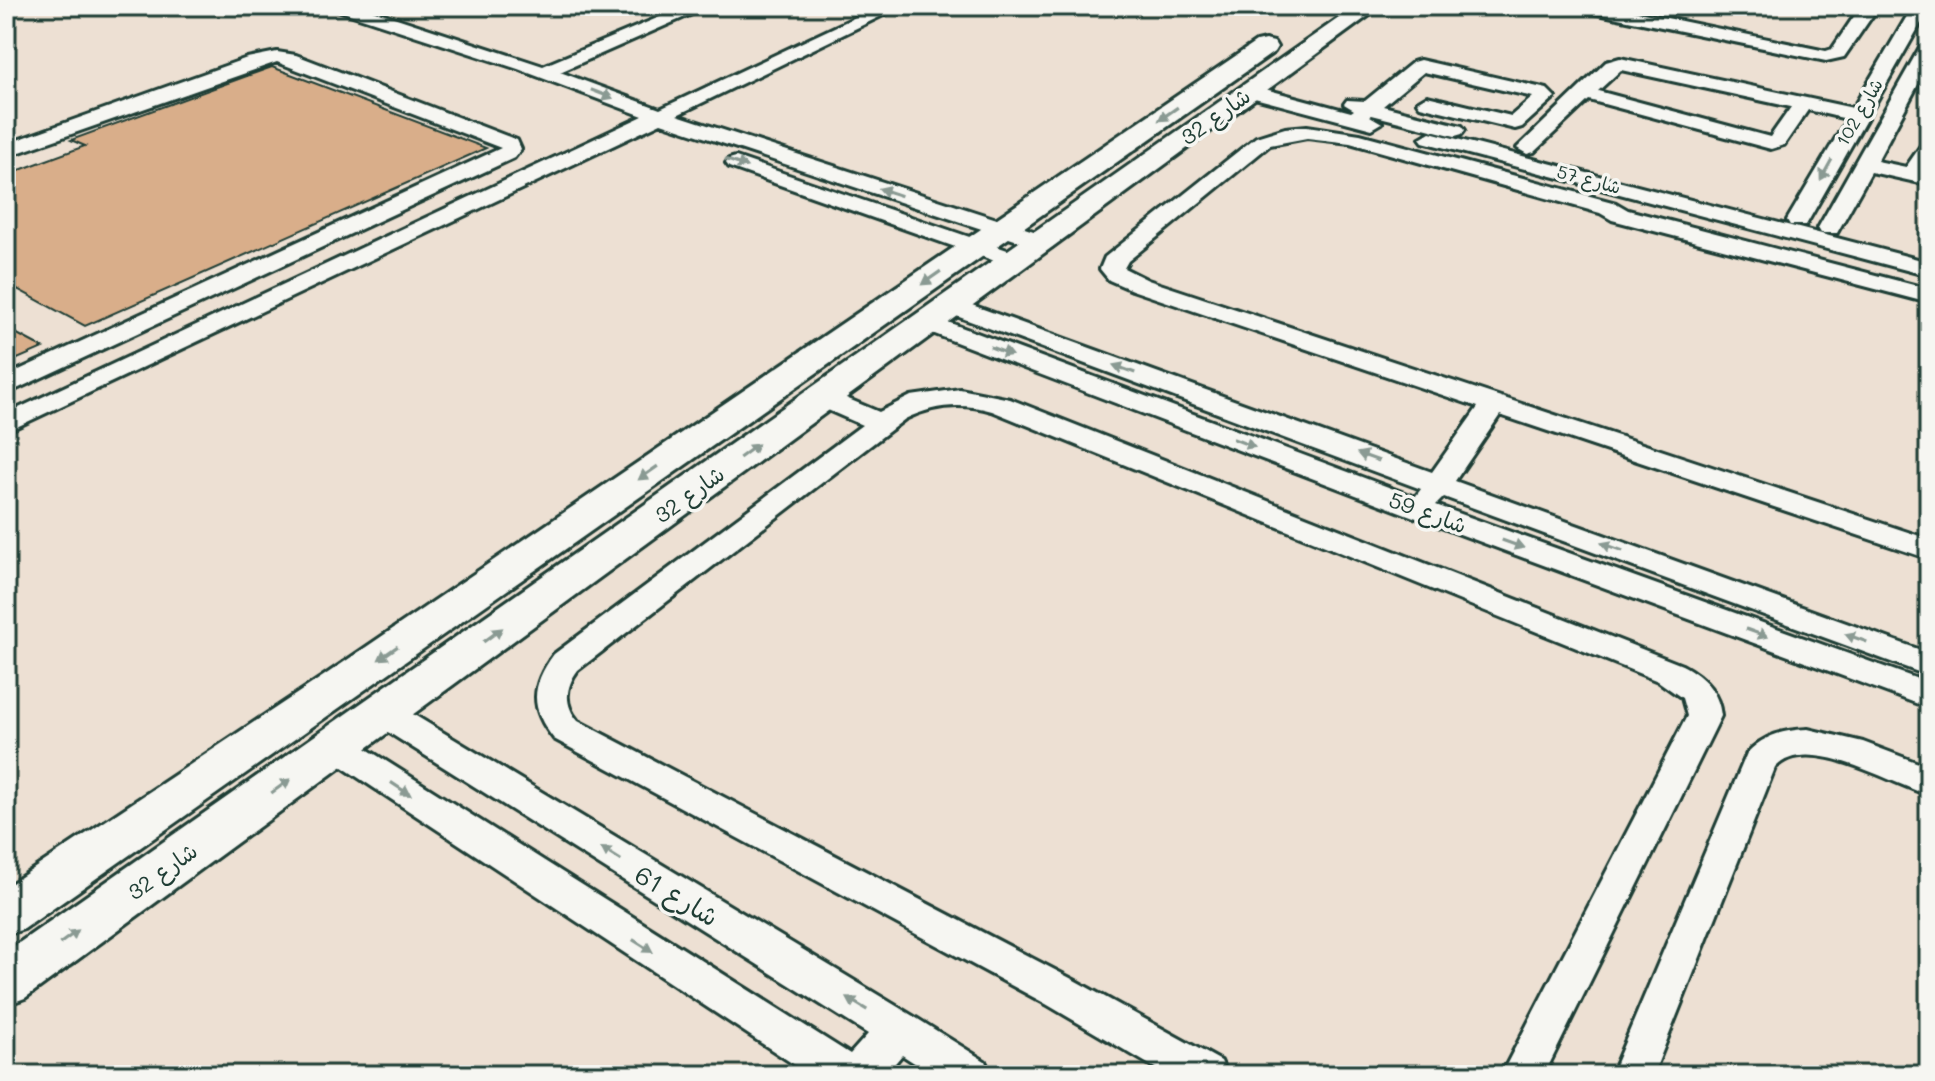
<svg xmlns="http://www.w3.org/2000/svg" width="1935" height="1081" font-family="Mali,'Playpen Sans Arabic',sans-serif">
<rect width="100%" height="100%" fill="#ede0d3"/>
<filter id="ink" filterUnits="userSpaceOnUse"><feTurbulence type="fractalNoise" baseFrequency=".0125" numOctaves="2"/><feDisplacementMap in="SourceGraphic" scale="16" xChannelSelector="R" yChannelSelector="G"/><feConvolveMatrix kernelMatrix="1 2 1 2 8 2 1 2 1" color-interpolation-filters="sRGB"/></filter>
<g filter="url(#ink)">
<path fill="#d9ae8a" stroke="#1f3d34" stroke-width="2" d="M272,67L486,148L85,326L6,283V175L85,146L71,140Z
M6,328L36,344L43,348L6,364Z"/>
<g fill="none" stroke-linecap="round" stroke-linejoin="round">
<g stroke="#1f3d34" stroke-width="6">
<path id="minor" d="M334,6H360L543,66L686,6H710L560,72L660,109L879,6H902L677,115L1052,237L1055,242L1052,247H1036L661,123L6,432V414L643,116L518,69L337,10Z
M1575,6H1609L1826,51L1832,49L1861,6H1879L1844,57L1826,61L1584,11Z
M1913,6H1929V9L1806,225H1790L1787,220L1847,119L1808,110L1784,145L1771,149L1589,100L1534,152L1527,154L1517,148L1606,62L1620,58L1853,108ZM1621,70L1791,107L1770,137L1598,91Z
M1929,42V64L1877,161L1906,167L1922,144L1929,142V165L1925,172L1929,173V185L1871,172L1837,233H1821L1818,228L1920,47Z
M277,52L296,55L517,140L521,149L514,158L6,394V376L501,148L277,62L6,157V144L247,58Z
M1420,60L1547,89L1555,97L1522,127L1515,129L1420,106L1417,102L1427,96L1511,116L1533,97L1424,72L1383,106L1462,126L1465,130L1462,134L1455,136L1372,115L1370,116L1382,123L1372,129L1243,95L1240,91L1250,85L1351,112L1354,110L1344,104L1347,100L1365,101L1413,62Z
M1307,126L1360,134L1616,203L1628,210L1929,289V303L1612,220L1600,213L1350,143L1307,138L1270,145L1128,261L1124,268L1148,280L1929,539V559L1500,415L1455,481L1929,653V676L1444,497L1436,505L1929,683V708L1411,516L919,328L916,323L919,318H937L1415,497L1421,489L943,311L940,306L943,301H961L1432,472L1478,407L1132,290L1109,280L1100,269L1105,257L1256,137L1285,128Z
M1430,132L1929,262V276L1423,142L1420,138Z
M736,157L1025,256L1029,261L1025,266H1009L729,167L726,163L729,159Z
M960,389L1010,399L1682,665C1703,676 1719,691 1721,716L1544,1075H1501L1687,716L1682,698L1658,681L992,411C961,402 933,405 905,419L578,670C565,687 564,705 578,721L1074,980L1221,1061L1227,1075H1167L1046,1004L554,739C529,708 531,685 554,654L862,425L814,404L810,398L814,392H832L879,412L911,396Z
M384,701L396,704L913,1016L985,1061L991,1075H933L902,1055L885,1075H810L324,755L319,746L324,737L336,733L348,737L850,1054L868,1034L372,722L367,713L372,704Z
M1808,729L1863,742L1929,767V795C1891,784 1807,732 1775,768L1653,1075H1611L1747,753C1764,735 1784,730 1808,729Z"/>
</g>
<g stroke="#1f3d34" stroke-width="6">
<path id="major" d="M1356,6H1382L25,998L6,1005V952Z
M1265,40L1274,42L1277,47L1274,52L24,929L6,935V887L325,675L1256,42Z"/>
</g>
<use href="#minor" fill="#f6f6f2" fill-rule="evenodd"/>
<use href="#major" fill="#f6f6f2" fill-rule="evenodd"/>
</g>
<defs><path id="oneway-solid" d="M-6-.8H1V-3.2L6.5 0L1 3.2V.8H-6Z" transform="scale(2)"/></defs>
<g fill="#8a9a93">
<use href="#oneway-solid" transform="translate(602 94) rotate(21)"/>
<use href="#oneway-solid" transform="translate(1168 114) rotate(145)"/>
<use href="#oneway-solid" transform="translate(736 163) rotate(19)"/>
<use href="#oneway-solid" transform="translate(1826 170) rotate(119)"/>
<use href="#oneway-solid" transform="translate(890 192) rotate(-162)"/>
<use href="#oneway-solid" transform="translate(931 278) rotate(145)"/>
<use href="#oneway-solid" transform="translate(1001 351) rotate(21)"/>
<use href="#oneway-solid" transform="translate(1124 369) rotate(-160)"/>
<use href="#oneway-solid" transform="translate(1244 443) rotate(21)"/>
<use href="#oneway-solid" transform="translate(749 451) rotate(-36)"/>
<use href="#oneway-solid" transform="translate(1368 457) rotate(-160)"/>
<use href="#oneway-solid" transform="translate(648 473) rotate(145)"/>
<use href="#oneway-solid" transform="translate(1513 544) rotate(20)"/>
<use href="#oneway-solid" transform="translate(1612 547) rotate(-160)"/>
<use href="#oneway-solid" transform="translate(1757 633) rotate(20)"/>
<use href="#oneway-solid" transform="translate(493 635) rotate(-36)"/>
<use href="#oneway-solid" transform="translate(1856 638) rotate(-160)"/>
<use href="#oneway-solid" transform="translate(388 653) rotate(145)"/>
<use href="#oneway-solid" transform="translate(281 786) rotate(-36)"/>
<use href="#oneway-solid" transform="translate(401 789) rotate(33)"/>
<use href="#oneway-solid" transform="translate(611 854) rotate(-148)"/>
<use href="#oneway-solid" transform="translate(69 937) rotate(-36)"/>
<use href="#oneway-solid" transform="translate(643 946) rotate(32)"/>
<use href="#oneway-solid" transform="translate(857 1004) rotate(-149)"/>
</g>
</g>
<g text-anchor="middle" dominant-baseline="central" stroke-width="7" stroke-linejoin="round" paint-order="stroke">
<g font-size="18" fill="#1f3d34" stroke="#f6f6f2">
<text transform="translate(1859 112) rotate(-60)">شارع 102</text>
<text transform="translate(1589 179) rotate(15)">شارع 57</text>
</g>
<g font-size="22" fill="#1f3d34" stroke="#f6f6f2">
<text transform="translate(1215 116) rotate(-36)">شارع 32</text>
<text transform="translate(689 494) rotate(-36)">شارع 32</text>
<text transform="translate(1428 512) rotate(20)">شارع 59</text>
<text transform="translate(162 871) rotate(-36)">شارع 32</text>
</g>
<g font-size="26" fill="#1f3d34" stroke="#f6f6f2">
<text transform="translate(677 895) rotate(31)">شارع 61</text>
</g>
</g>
<rect width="1935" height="1081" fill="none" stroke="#f6f6f2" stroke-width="32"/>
<rect x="16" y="16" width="1903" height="1049" fill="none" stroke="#1f3d34" stroke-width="3" filter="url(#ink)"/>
</svg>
